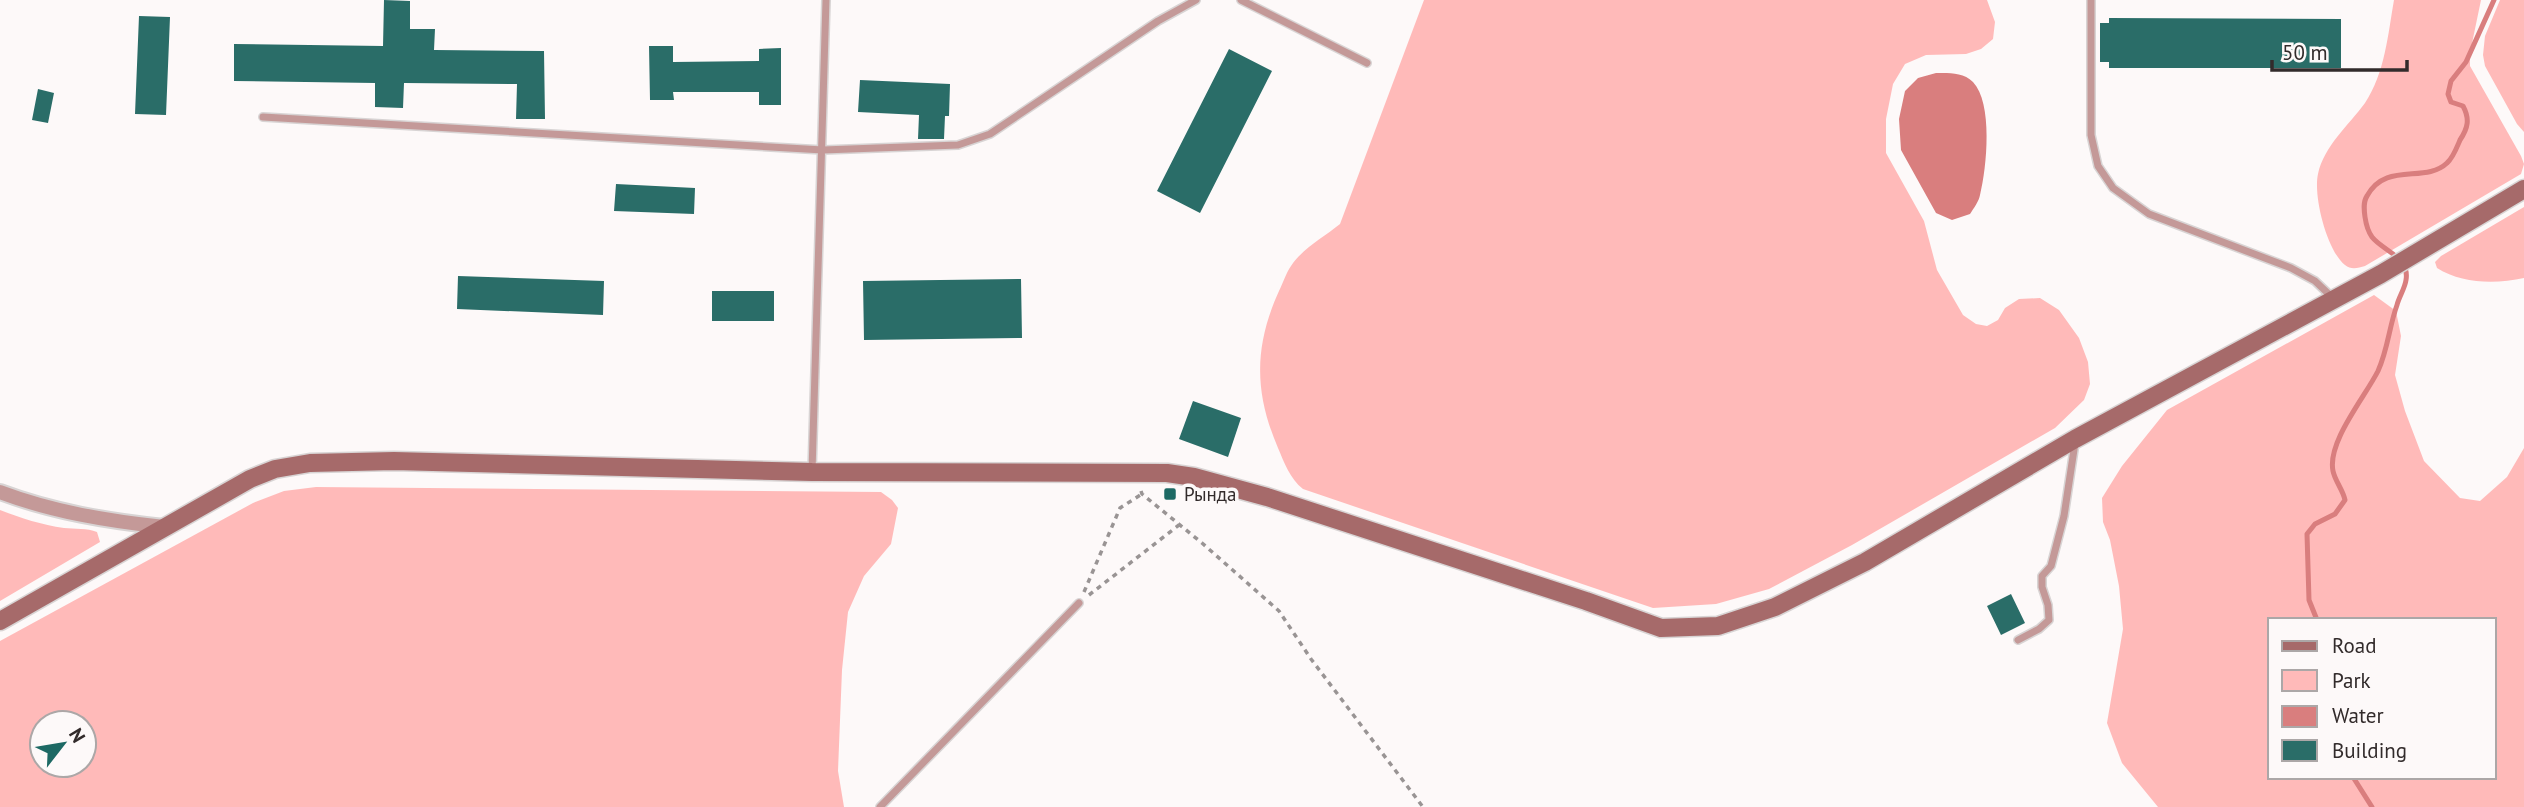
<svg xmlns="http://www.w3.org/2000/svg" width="2524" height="807" font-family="'PT Sans',sans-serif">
<rect width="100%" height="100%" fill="#fdf9f9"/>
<path fill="#ffbab9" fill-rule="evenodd" d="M1424,0H1987L1995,22L1993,39L1981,49L1966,54L1926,55L1905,64L1893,84L1886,119V153L1924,221L1937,270L1963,315L1976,324L1987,326L1998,320L2005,308L2019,299L2040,298L2059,310L2079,338L2088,362L2090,384L2084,400L2055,428L1852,545L1769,589L1716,604L1653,608L1303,489C1290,479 1284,462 1278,448C1254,392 1254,346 1279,291C1283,283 1286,273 1291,266C1302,249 1324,237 1340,224Z
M2394,0H2481L2470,53V66L2521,156L2524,164L2521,174L2365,266C2358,268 2351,270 2345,265C2327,251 2313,196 2318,174C2324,146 2349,125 2365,103C2385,73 2388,34 2394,0Z
M2500,0H2524V132L2517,124L2485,66L2483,55L2485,36Z
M2524,207V278C2496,284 2462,284 2437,268L2435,262L2441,256Z
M2374,295L2396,311L2401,336L2395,375L2405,411L2424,461L2460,498L2480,501L2507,477L2524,448V807H2158L2122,763L2107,723L2123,629L2119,586L2110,540L2103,522L2102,498L2122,466L2167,410ZM2270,620H2494V777H2270Z
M316,487L881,492L892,500L898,508L891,544L864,576L848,612L842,670L838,771L844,807H0V641L253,503L284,491ZM42,723H84V765H42Z
M0,510C21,518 42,525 64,528C75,529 87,528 97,532L100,542L0,601Z"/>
<path fill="#d97e7e" d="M1936,73C1949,73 1963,72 1973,82C1993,103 1987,167 1980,195C1979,201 1974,208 1970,214L1952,220L1936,213L1901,150L1899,119L1905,91L1918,78Z"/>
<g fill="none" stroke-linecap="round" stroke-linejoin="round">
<path stroke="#d97e7e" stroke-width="5" d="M2317,620L2309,600L2307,534L2315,524L2335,514L2345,500C2343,490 2335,481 2333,471C2327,442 2365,397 2378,371C2388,349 2389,327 2397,305C2399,297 2405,288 2406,280C2410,257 2383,251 2372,237C2367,230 2366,224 2365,217C2364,210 2363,202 2367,196C2386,161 2425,184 2447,163C2453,158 2457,147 2460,140C2468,128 2470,119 2463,106L2451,102L2448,94L2451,81L2466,62L2494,0
M2353,777L2372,807"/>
</g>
<path fill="#2a6d68" d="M384,0L410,1V29H435L434,50L544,51L545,119H516L517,84L404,83L403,108L375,107V83L234,81V44L383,46Z
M139,16L170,17L166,115L135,114Z
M2109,18L2341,19V68H2109V62H2100V23H2109Z
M649,46H673V62L759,61V49L781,48V105H759V92H673L674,100H650Z
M1229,49L1272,71L1200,213L1157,191Z
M860,80L950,84L949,116H945L944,139H918L919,115L858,112Z
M38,89L54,93L48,123L32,120Z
M616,184L695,188L694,214L614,211Z
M458,276L604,281L603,315L457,309Z
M1021,279L1022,338L864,340L863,281Z
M712,291H774V321H712Z
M1193,401L1241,418L1228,457L1179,439Z
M2011,594L2025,623L2001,635L1987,606Z"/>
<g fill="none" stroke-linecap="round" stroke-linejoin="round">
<g stroke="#d8d4d4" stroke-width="10">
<path id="lane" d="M1241,0L1367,63
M2091,0V135L2098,166L2113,188L2149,214L2291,268L2315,281L2334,299
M263,117L823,150L958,145L990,134L1158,21L1196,0
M812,472L826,0
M2018,640L2039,629L2049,620L2048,605L2042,587V576L2051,566L2064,516L2075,443
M880,807L1079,603"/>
</g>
<g stroke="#d8d4d4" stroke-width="18">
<path id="street" d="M0,492C53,512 108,521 164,527"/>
</g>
<g stroke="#d8d4d4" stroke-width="21">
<path id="secondary" d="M0,621L250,479L275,469L310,463L394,461L812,472L1167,473L1194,477L1267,497L1586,601L1661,628L1718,626L1775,607L1865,562L2075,439L2381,274L2524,189"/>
</g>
<path stroke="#999494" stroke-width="3.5" stroke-dasharray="5 5" stroke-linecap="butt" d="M1141,491L1142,494L1202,543L1279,611L1311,659L1423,807
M1084,592L1120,508L1142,494
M1089,595L1179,525"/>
<use href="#lane" stroke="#c49998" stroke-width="7"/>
<use href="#street" stroke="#c49998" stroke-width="14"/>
<use href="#secondary" stroke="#a66a6a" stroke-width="18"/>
</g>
<rect fill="#1d6964" stroke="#fdf9f9" stroke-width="2.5" x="1163" y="487" width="14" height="14" rx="3.5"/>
<g text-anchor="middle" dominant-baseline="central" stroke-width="7" stroke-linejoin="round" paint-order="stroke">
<g font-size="19" fill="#322b2b" stroke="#fdf9f9" text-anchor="start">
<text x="1184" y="494">Рында</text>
</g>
</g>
<rect x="2268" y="618" width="228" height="161" fill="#fdf9f9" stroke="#aca7a7" stroke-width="2"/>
<rect x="2282" y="641" width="35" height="10" fill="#a66a6a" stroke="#aca7a7" stroke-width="2"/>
<text x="2332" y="653" font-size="21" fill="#322b2b">Road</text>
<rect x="2282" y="670" width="35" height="21" fill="#ffbab9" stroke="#aca7a7" stroke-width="2"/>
<text x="2332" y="688" font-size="21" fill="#322b2b">Park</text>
<rect x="2282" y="706" width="35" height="21" fill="#d97e7e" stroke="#aca7a7" stroke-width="2"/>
<text x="2332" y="723" font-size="21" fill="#322b2b">Water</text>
<rect x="2282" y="740" width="35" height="21" fill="#2a6d68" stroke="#aca7a7" stroke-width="2"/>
<text x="2332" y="758" font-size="21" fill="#322b2b">Building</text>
<g transform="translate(63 744) rotate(59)"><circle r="33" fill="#fdf9f9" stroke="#aca7a7" stroke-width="2"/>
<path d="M0-5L12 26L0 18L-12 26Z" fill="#1d6964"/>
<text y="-10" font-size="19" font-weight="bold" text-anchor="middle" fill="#322b2b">N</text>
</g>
<path d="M2272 60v10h135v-10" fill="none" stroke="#322b2b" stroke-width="3.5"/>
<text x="2282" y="60" font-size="21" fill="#322b2b" stroke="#fdf9f9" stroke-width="5" paint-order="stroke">50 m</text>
</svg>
